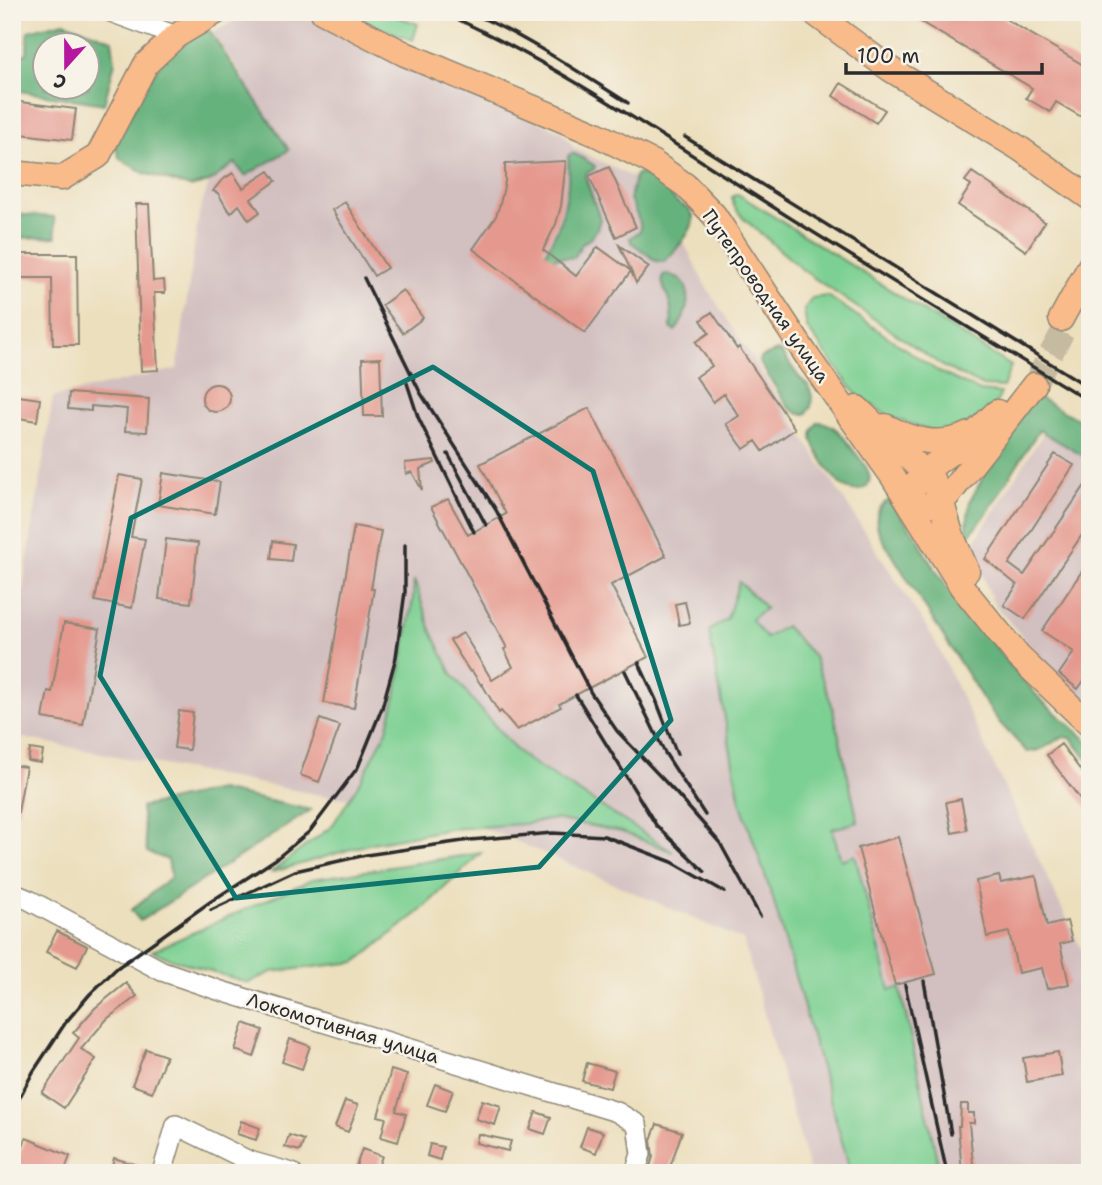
<svg xmlns="http://www.w3.org/2000/svg" width="1102" height="1185" font-family="'Shantell Sans',sans-serif">
<rect width="100%" height="100%" fill="#f7f3e8"/>
<filter id="ink" filterUnits="userSpaceOnUse"><feTurbulence type="fractalNoise" baseFrequency=".0143" numOctaves="2"/><feDisplacementMap in="SourceGraphic" scale="14" xChannelSelector="R" yChannelSelector="G"/><feConvolveMatrix kernelMatrix="1 2 1 2 8 2 1 2 1" color-interpolation-filters="sRGB"/></filter>
<filter id="wash" filterUnits="userSpaceOnUse"><feTurbulence type="fractalNoise" baseFrequency=".00686" numOctaves="4" result="noise"/><feDisplacementMap in="SourceGraphic" scale="28" xChannelSelector="R" yChannelSelector="G"/><feGaussianBlur stdDeviation="1.57" result="paint"/><feColorMatrix in="noise" values="0 0 0 0 0 0 0 0 0 0 0 0 0 0 0 0 0 1.4 0 .05"/><feComposite in="paint" operator="in"/></filter>
<g filter="url(#wash)">
<rect width="100%" height="100%" fill="#ecdfbd"/>
<path fill="#d2bfc0" d="M250,12H295L312,19L375,55L474,93L562,132L574,148L658,190L705,285L934,639L1084,955L1083,1173H810L743,940L511,839L428,807L325,796L12,736V659L53,397L177,369L199,213L245,79L213,33Z
M1046,429L1090,459V710L1077,700L994,604L971,547Z"/>
<path fill="#7dd093" stroke="#547e5f" stroke-width="2" d="M362,12H386L418,24L413,40L359,20Z
M738,194L1011,366L1003,387L983,386L944,367L804,271L743,218L734,206L732,197Z
M828,296L939,372L980,391L1001,393C991,419 966,424 943,435L888,416L856,394L807,328L804,310L812,298Z
M414,580L431,630L452,674L476,704L515,749L528,760L673,852L622,832L555,819L523,824L451,829L372,843L270,873L332,826L362,779L387,730L396,695L413,600Z
M739,582L766,608L751,619L766,638L785,626L813,655L832,705L858,822L832,829L841,860L855,855L890,990L900,988L940,1173H851L774,902L740,801L709,631L727,619Z
M481,853L419,912L356,962L272,972L248,983L166,957L152,951L313,879Z"/>
<path fill="#66b27d" stroke="#486e54" stroke-width="2" fill-rule="evenodd" d="M64,22L112,40L115,62L104,104L12,90V55L27,54L28,31ZM46,46H88V88H46Z
M209,30L289,150L245,176L235,163L209,182L190,187L144,173L120,159L115,146C131,114 151,67 180,44C188,38 200,34 209,30Z
M572,153L579,156L595,166L594,169L587,173L585,176L600,219L597,229L592,237L582,244L574,258L559,257L553,259L545,256C547,247 553,239 557,230C566,207 570,181 568,156Z
M639,173C655,176 664,187 674,199C678,205 686,205 691,212C701,224 673,253 664,262L656,261L631,242L630,238L640,231V223L630,199L635,176Z
M12,214L54,217L56,237L12,238Z
M668,274C673,276 679,278 683,282C693,295 685,320 675,331L671,328C672,319 672,312 670,304C668,293 660,286 663,275Z
M777,351L782,353L799,377L808,385L812,396L811,407L806,414H799L788,407L759,361L762,357Z
M1034,395L1090,426V460L1039,430L985,516L965,540L970,501L1013,423Z
M818,422C833,422 842,435 851,447C856,454 863,461 867,469C876,486 859,496 844,487C835,482 813,448 812,437C812,431 815,426 818,422Z
M887,501L893,506L918,538L925,553L951,594L973,617L1005,659L1040,699L1090,743V763L1071,738L1063,737C1051,743 1042,752 1027,752L1000,723L984,701L881,537C875,524 874,510 887,501Z
M219,790L311,810L140,921L131,910L171,877L168,860L147,852L141,807Z"/>
<g id="blocks">
<path fill="#e5998e" d="M904,12H994L1090,69V122L1056,102L1050,112L1026,98L1032,88Z
M841,83L885,110L876,123L833,96Z
M12,101L76,109L72,140L12,133Z
M566,161L561,206L556,224L543,250L576,276L598,247L631,271L619,245L649,267L636,283L631,271L585,333L473,249L496,216L500,204L505,182V164Z
M609,167L636,227L616,237L589,176Z
M269,171L276,181L251,199L260,212L249,220L239,205L231,213L226,207L218,193L213,191L221,181L233,173L243,188Z
M972,172L1045,222L1026,251L958,205L971,185L965,181Z
M345,202L387,268L374,276L332,210Z
M136,204H149L153,281L164,280L165,293H154L158,370L141,371Z
M12,254H77L78,345H53L52,278H12Z
M403,290L423,318L403,333L382,305Z
M712,312L737,349L739,347L795,429L763,451L756,441L744,449L726,424L739,416L724,394L713,402L696,377L712,366L696,342L709,333L701,320Z
M380,358L382,416H364L362,359Z
M202 398a14 14 0 1 1 28 0a14 14 0 1 1-28 0Z
M69,393L149,399L147,432L125,431L127,409L91,406V411L68,409Z
M12,395L40,399L37,421L12,417Z
M589,408L666,556L611,585L648,657L585,690L559,704L561,707L517,730L501,711L499,713L482,684L481,685L472,671L470,672L450,640L463,633L492,680L513,667L504,649L507,648L431,507L448,499L468,535L506,514L480,464Z
M1055,454L1074,465L1009,564L1024,575L1090,478V523L1025,619L1004,605L1017,585L985,559Z
M434,460L435,463L420,469L422,490L412,472L406,474L405,463Z
M163,473L220,482L215,514L158,505Z
M119,475L142,479L131,537L145,539L132,608L95,601Z
M354,526L381,531L371,589H374L354,708L324,703Z
M166,539L198,543L191,603L159,599Z
M273,541L293,544L291,561L271,559Z
M1090,559V672L1078,689L1059,674L1074,652L1042,631Z
M685,602L690,623L679,625L675,604Z
M64,623L100,629L83,725L43,718L48,691L52,692Z
M179,711L193,713L189,750L174,748Z
M320,719L340,726L319,782L300,775Z
M1061,744L1090,783V812L1047,755Z
M30,749L43,751L41,763L28,761Z
M12,765L26,767L18,812H12Z
M961,799L967,830L952,833L946,802Z
M898,837L936,974L895,985L858,848Z
M999,876L1001,883L1036,876L1047,926L1067,921L1072,941L1060,944L1069,984L1047,989L1042,968L1018,973L1009,932L987,937L976,881Z
M57,931L87,946L77,967L46,952Z
M126,983L137,996L107,1019L81,1049L96,1059L64,1108L42,1093L79,1038L73,1033L95,1008Z
M244,1023L263,1030L254,1057L235,1050Z
M290,1039L310,1046L302,1069L282,1062Z
M146,1049L166,1056L152,1092L132,1085Z
M1058,1052L1062,1076L1027,1082L1023,1058Z
M587,1063L615,1071L610,1088L582,1081Z
M391,1070L407,1075L396,1111L406,1114L398,1142L381,1137L386,1118L378,1116Z
M435,1084L453,1091L445,1111L427,1105Z
M482,1100L501,1106L495,1125L476,1119Z
M345,1101L358,1105L348,1132L335,1127Z
M961,1104H968V1113H974V1123H969L974,1173H962L958,1126H960Z
M536,1112L551,1117L545,1134L530,1129Z
M241,1121L260,1128L256,1140L237,1134Z
M657,1124L682,1132L668,1173H648L653,1157L651,1140Z
M587,1127L603,1132L596,1153L580,1147Z
M478,1134L511,1141L508,1151L476,1143Z
M289,1135L304,1140L300,1151L285,1147Z
M26,1138L70,1156L64,1173H12Z
M430,1144L443,1147L440,1160L427,1156Z
M362,1149L382,1156L376,1172L356,1166Z
M114,1158L150,1169V1173H110Z"/>
</g>
</g>
<g filter="url(#ink)">
<use href="#blocks" fill-opacity="0" stroke="#8c8574" stroke-width="2"/>
<g fill="none" stroke-linecap="round" stroke-linejoin="round">
<path stroke="#c5bba0" stroke-width="24" stroke-dasharray="24 12" stroke-linecap="butt" d="M1034,385L1068,322"/>
<g stroke="#8c8574" stroke-width="22">
<path id="minor" d="M111,12L176,36
M12,893L29,900L162,971L218,990L617,1112L637,1124L641,1154L635,1173
M162,1173L176,1125L249,1161L292,1173"/>
</g>
<g stroke="#8c8574" stroke-width="27">
<path id="major" d="M323,12L405,54L596,134L652,162L685,185L714,215L809,359L893,477L962,587L1019,657L1090,725
M813,12L890,69L1019,148L1090,198
M12,173L62,178L98,156L146,64L176,36L216,12
M1061,319L1090,266
M857,408L933,481L939,493L951,534L967,571
M885,426C914,441 939,448 970,434
M915,486C923,468 950,455 965,442C976,433 986,422 997,412
M928,505L942,501L950,493L1034,385"/>
</g>
<use href="#minor" stroke="#fff" stroke-width="19"/>
<use href="#major" stroke="#fabb8b" stroke-width="24"/>
<path stroke="#2b2b2b" stroke-width="3.5" d="M442,12C566,68 677,147 792,219C891,281 991,341 1090,402
M469,12C525,36 577,71 628,103
M685,137L1090,388
M364,278L420,392L496,510L591,693L617,731L676,793L720,843L760,916
M407,383L418,417L474,532
M448,454L486,525
M639,663L656,700L677,754
M625,671L665,753L705,815
M576,695L656,825L705,872
M211,910L295,871L366,855L470,840L553,833L604,836L672,862L725,892
M924,981L951,1134
M905,985L947,1173
M12,1112L33,1072L66,1022L90,994L117,968L210,902L276,859L310,831L358,767L382,708L396,657L405,592V545"/>
</g>
</g>
<path fill="none" stroke="#0f766e" stroke-width="5" stroke-linejoin="round" d="M433,367L593,471L671,720L539,867L236,898L100,676L131,518Z"/>
<g text-anchor="middle" dominant-baseline="central" stroke-width="5" stroke-linejoin="round" paint-order="stroke">
<g font-size="19" fill="#2b2b2b" stroke="#f7f3e8">
<text transform="translate(766 296) rotate(55)">Путепроводная улица</text>
<text transform="translate(343 1028) rotate(17)">Локомотивная улица</text>
</g>
</g>
<rect width="1102" height="1185" fill="none" stroke="#f7f3e8" stroke-width="42"/>
<g transform="translate(66 66) rotate(201)"><circle r="33" fill="#f7f3e8" stroke="#a5a39c" stroke-width="2"/>
<path d="M0-5L12 26L0 18L-12 26Z" fill="#b5179e"/>
<text y="-10" font-size="19" font-weight="bold" text-anchor="middle" fill="#2b2b2b">С</text>
</g>
<path d="M846 63v10h196v-10" fill="none" stroke="#2b2b2b" stroke-width="3.5"/>
<text x="857" y="63" font-size="21" fill="#2b2b2b" stroke="#f7f3e8" stroke-width="5" paint-order="stroke">100 m</text>
</svg>
